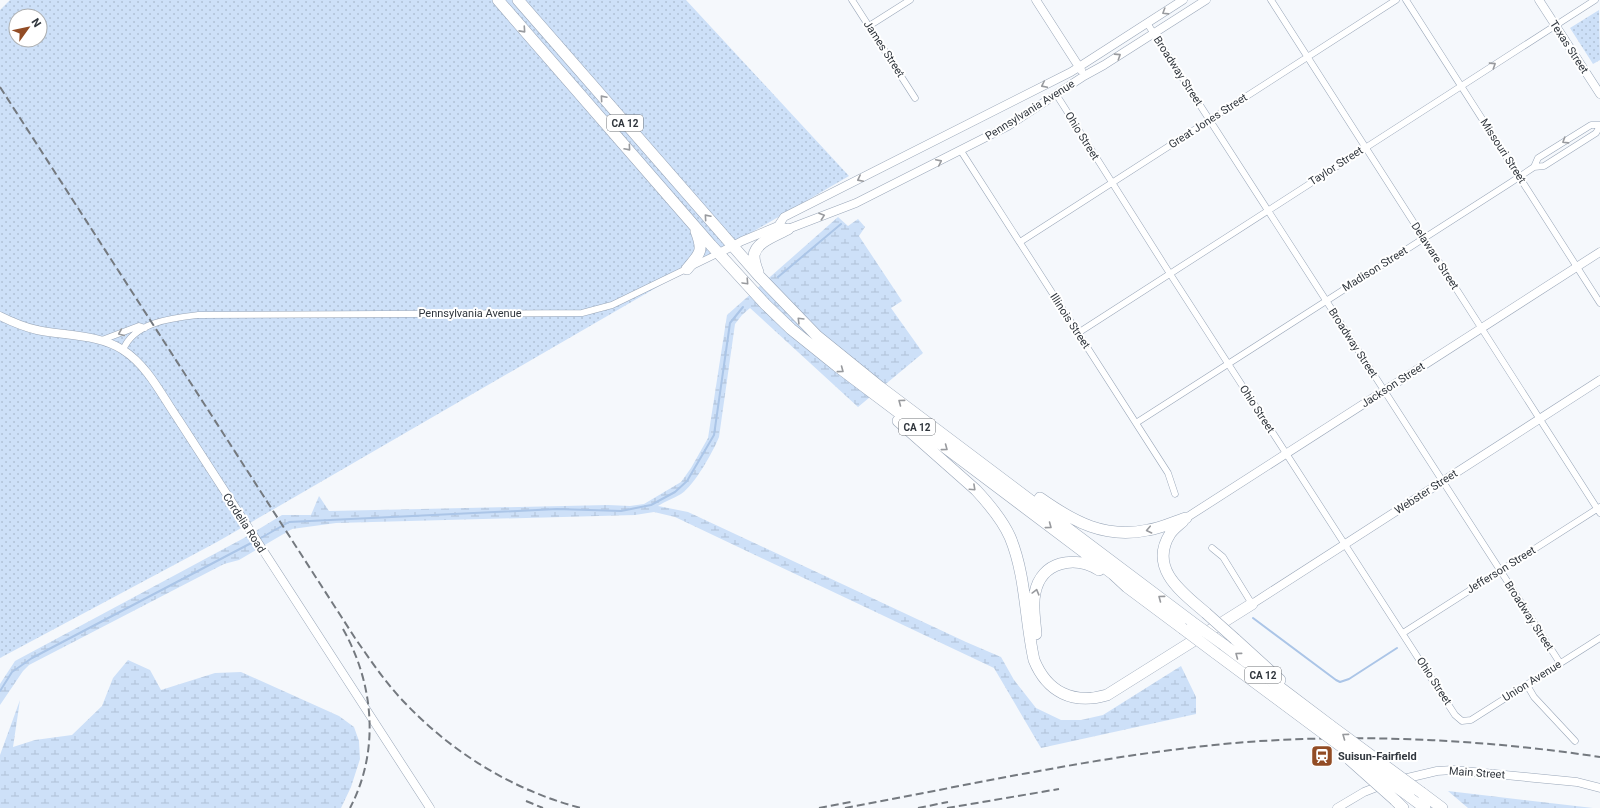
<svg xmlns="http://www.w3.org/2000/svg" width="1600" height="808" font-family="Roboto,sans-serif">
<defs>
<pattern id="grass-dots" width="8" height="8" patternUnits="userSpaceOnUse"><rect width="8" height="8" fill="#cde0f8"/><path d="M2 2h.1M6 6h.1" fill="none" stroke="#b0c1d6" stroke-width="1.8" stroke-linecap="round"/></pattern>
<pattern id="wetland-marsh" width="20" height="14" patternUnits="userSpaceOnUse"><rect width="20" height="14" fill="#cde0f8"/><path d="M1 5h8M5 5V1M11 12h8M15 12V8" fill="none" stroke="#b0c1d6"/></pattern>
</defs>
<rect width="100%" height="100%" fill="#f5f8fc"/>
<path fill="url(#grass-dots)" fill-rule="evenodd" d="M10,0H686L849,176L217,542L0,658V10ZM16,16H40V40H16Z
M1599,10L1600,60L1593,64L1570,28Z"/>
<path fill="url(#wetland-marsh)" d="M838,217L848,226L858,219L865,227L859,236L902,301L891,308L923,353L858,407L750,308L742,315L735,324L719,437C713,452 694,486 681,494C673,499 665,501 658,506L688,512L966,642L1001,657L1014,680L1036,708L1061,720H1081L1103,715L1181,666L1196,697V714L1041,748L994,668L675,517L654,512L635,515L336,523L292,529L239,560L224,564L29,665L23,671L0,705V684L15,661L244,538L282,515H311L319,496L329,511L608,505L630,506L644,504L681,482L691,468L708,438L727,315Z
M128,660L150,670L161,690L215,673L241,672L339,716L354,727L359,741L360,759L351,787L341,808H0V755L20,700L13,747L35,740L72,735L102,706L113,678Z
M1448,791L1593,808H1468Z"/>
<g fill="none" stroke-linecap="round" stroke-linejoin="round">
<path stroke="#abc5e7" stroke-width="2" d="M778,277L841,224
M259,539L289,522L557,509L621,511L651,505L675,492L687,481L714,435L730,323L743,307
M1253,618L1336,680L1340,682L1349,679L1397,648
M0,691L12,672L32,658L255,541"/>
<g stroke="#99a6b8" stroke-width="7">
<path id="street" d="M852,0L915,98
M1271,0L1600,513
M1406,0L1600,303
M1147,23L1560,663
M869,26L910,0
M1056,94L1165,266L1455,715L1462,721L1471,720L1600,638
M961,151L1168,473L1175,494
M1534,167L1538,158L1591,125H1600
M1020,242L1396,0
M1078,333L1595,0
M102,340L139,326L145,328
M123,350C134,322 172,318 198,315L582,313L612,305L719,253
M1136,423L1510,183L1534,167L1544,166L1596,133L1600,126
M1212,548L1223,557L1252,604
M1403,633L1600,507
M1527,685L1534,697L1575,741"/>
</g>
<g stroke="#99a6b8" stroke-width="9">
<path id="secondary" d="M1036,0L1081,70
M1539,0L1600,94
M783,227L788,229L856,203L1008,126L1084,76L1104,65L1206,0
M719,253L742,241L778,226L784,217L1071,72L1183,0
M0,316C12,322 24,327 37,330C65,336 99,334 123,350C148,366 162,396 178,419L430,808
M1186,518L1600,252
M1252,604L1600,380
M1399,780L1437,771L1453,770L1577,782L1600,788
M1337,808L1364,792L1382,785"/>
</g>
<g stroke="#99a6b8" stroke-width="12">
<path id="highway" d="M498,0L711,245L765,304L791,329L837,366L1113,574L1127,587L1182,628
M518,0L759,276L817,336L880,387L1192,622
M687,269C700,253 704,252 696,231
M758,272C756,267 754,261 754,256C755,242 777,235 788,229
M898,421L976,490C989,504 1002,519 1010,537C1026,575 1025,620 1034,660C1047,692 1073,705 1107,695L1252,604
M1040,498C1074,522 1105,539 1148,530C1162,528 1173,522 1186,518
M1183,521C1179,525 1173,529 1170,534C1148,569 1183,593 1206,613
M1036,634C1035,620 1032,606 1035,593C1041,561 1075,555 1099,570
M1235,639L1280,680
M1224,645L1331,726
M1214,652L1323,733
M1422,793L1442,808
M1409,796L1425,808
M1395,800L1403,808"/>
</g>
<use href="#street" stroke="#fff" stroke-width="6"/>
<use href="#secondary" stroke="#fff" stroke-width="8"/>
<use href="#highway" stroke="#fff" stroke-width="11"/>
<path stroke="#74797f" stroke-width="2" stroke-dasharray="8 4" stroke-linecap="butt" d="M0,87L355,638C371,661 387,685 407,705C454,754 515,791 581,808
M343,629C374,684 380,751 350,808
M526,801L543,808
M819,808L851,802
M845,808C974,784 1103,755 1234,743C1353,733 1481,739 1600,757
M918,808L948,802
M947,808L1059,789"/>
<g stroke="#99a6b8" stroke-width="12" stroke-linecap="butt">
<path id="highway-bridge" d="M1206,613L1235,639
M1192,622L1224,645
M1182,628L1214,652
M1331,726L1422,793
M1323,733L1409,796
M1349,759L1395,800"/>
</g>
<use href="#highway-bridge" stroke="#fff" stroke-width="11"/>
</g>
<defs><path id="oneway-chevron" d="M-2-3.5L2.5 0L-2 3.5" fill="none" stroke-width="1.6" stroke-linecap="round" stroke-linejoin="round"/></defs>
<g stroke="#989a9e">
<use href="#oneway-chevron" transform="translate(1165 12) rotate(148)"/>
<use href="#oneway-chevron" transform="translate(523 30) rotate(48)"/>
<use href="#oneway-chevron" transform="translate(1118 56) rotate(-33)"/>
<use href="#oneway-chevron" transform="translate(1493 65) rotate(-33)"/>
<use href="#oneway-chevron" transform="translate(1044 85) rotate(154)"/>
<use href="#oneway-chevron" transform="translate(603 98) rotate(-131)"/>
<use href="#oneway-chevron" transform="translate(1565 141) rotate(148)"/>
<use href="#oneway-chevron" transform="translate(628 148) rotate(49)"/>
<use href="#oneway-chevron" transform="translate(939 162) rotate(-26)"/>
<use href="#oneway-chevron" transform="translate(860 179) rotate(153)"/>
<use href="#oneway-chevron" transform="translate(822 216) rotate(-19)"/>
<use href="#oneway-chevron" transform="translate(707 217) rotate(-131)"/>
<use href="#oneway-chevron" transform="translate(746 282) rotate(47)"/>
<use href="#oneway-chevron" transform="translate(800 320) rotate(-135)"/>
<use href="#oneway-chevron" transform="translate(121 333) rotate(157)"/>
<use href="#oneway-chevron" transform="translate(841 370) rotate(37)"/>
<use href="#oneway-chevron" transform="translate(901 402) rotate(-143)"/>
<use href="#oneway-chevron" transform="translate(945 448) rotate(37)"/>
<use href="#oneway-chevron" transform="translate(973 488) rotate(43)"/>
<use href="#oneway-chevron" transform="translate(1049 526) rotate(37)"/>
<use href="#oneway-chevron" transform="translate(1149 530) rotate(168)"/>
<use href="#oneway-chevron" transform="translate(1036 592) rotate(-75)"/>
<use href="#oneway-chevron" transform="translate(1161 598) rotate(-143)"/>
<use href="#oneway-chevron" transform="translate(1238 655) rotate(-143)"/>
<use href="#oneway-chevron" transform="translate(1345 736) rotate(-144)"/>
</g>
<defs>
<g id="station-square" transform="scale(1.15)"><rect x="-9" y="-9" width="18" height="18" rx="4" fill="#924c25" stroke="#fff"/><path d="M-3-6H3Q5-6 5-4V2Q5 4 3 4L4.5 6H3L1.5 4h-3L-3 6H-4.5L-3 4Q-5 4-5 2V-4Q-5-6-3-6ZM-3.5-4v3h7v-3ZM-3.5 1v1.5H-2V1ZM2 1v1.5H3.5V1Z" fill="#fff"/></g>
</defs>
<g fill-rule="evenodd">
<use href="#station-square" x="1322" y="756"/>
</g>
<g text-anchor="middle" dominant-baseline="central" stroke-width="4" stroke-linejoin="round" paint-order="stroke">
<g fill="#fff" stroke="#6e7277" stroke-width="1">
<rect x="607" y="115" width="36" height="16" rx="3"/>
<rect x="899" y="419" width="36" height="16" rx="3"/>
<rect x="1245" y="667" width="36" height="16" rx="3"/>
</g>
<g font-size="10" font-weight="bold" fill="#30363d">
<text x="625" y="123">CA 12</text>
<text x="917" y="427">CA 12</text>
<text x="1263" y="675">CA 12</text>
</g>
<g font-size="11" fill="#30363d" stroke="#fff">
<text transform="translate(1569 47) rotate(57)">Texas Street</text>
<text transform="translate(884 49) rotate(57)">James Street</text>
<text transform="translate(1178 71) rotate(57)">Broadway Street</text>
<text transform="translate(1030 110) rotate(-32)">Pennsylvania Avenue</text>
<text transform="translate(1208 121) rotate(-33)">Great Jones Street</text>
<text transform="translate(1082 136) rotate(58)">Ohio Street</text>
<text transform="translate(1503 151) rotate(57)">Missouri Street</text>
<text transform="translate(1336 166) rotate(-33)">Taylor Street</text>
<text transform="translate(1435 256) rotate(57)">Delaware Street</text>
<text transform="translate(1375 269) rotate(-32)">Madison Street</text>
<text x="470" y="313">Pennsylvania Avenue</text>
<text transform="translate(1070 321) rotate(57)">Illinois Street</text>
<text transform="translate(1353 343) rotate(57)">Broadway Street</text>
<text transform="translate(1393 385) rotate(-33)">Jackson Street</text>
<text transform="translate(1257 409) rotate(57)">Ohio Street</text>
<text transform="translate(1426 492) rotate(-33)">Webster Street</text>
<text transform="translate(244 523) rotate(57)">Cordelia Road</text>
<text transform="translate(1501 570) rotate(-32)">Jefferson Street</text>
<text transform="translate(1529 616) rotate(57)">Broadway Street</text>
<text transform="translate(1434 681) rotate(57)">Ohio Street</text>
<text transform="translate(1532 681) rotate(-32)">Union Avenue</text>
<text transform="translate(1477 773) rotate(4)">Main Street</text>
</g>
<g font-size="11" font-weight="bold" fill="#30363d" stroke="#fff" text-anchor="start">
<text x="1338" y="756">Suisun-Fairfield</text>
</g>
</g>
<g transform="translate(28 28) rotate(57)"><circle r="19" fill="#ffffff" stroke="#acafb1"/>
<path d="M0-3L7 15L0 10L-7 15Z" fill="#924c25"/>
<text y="-6" font-size="11" font-weight="bold" text-anchor="middle" fill="#30363d">N</text>
</g>
</svg>
